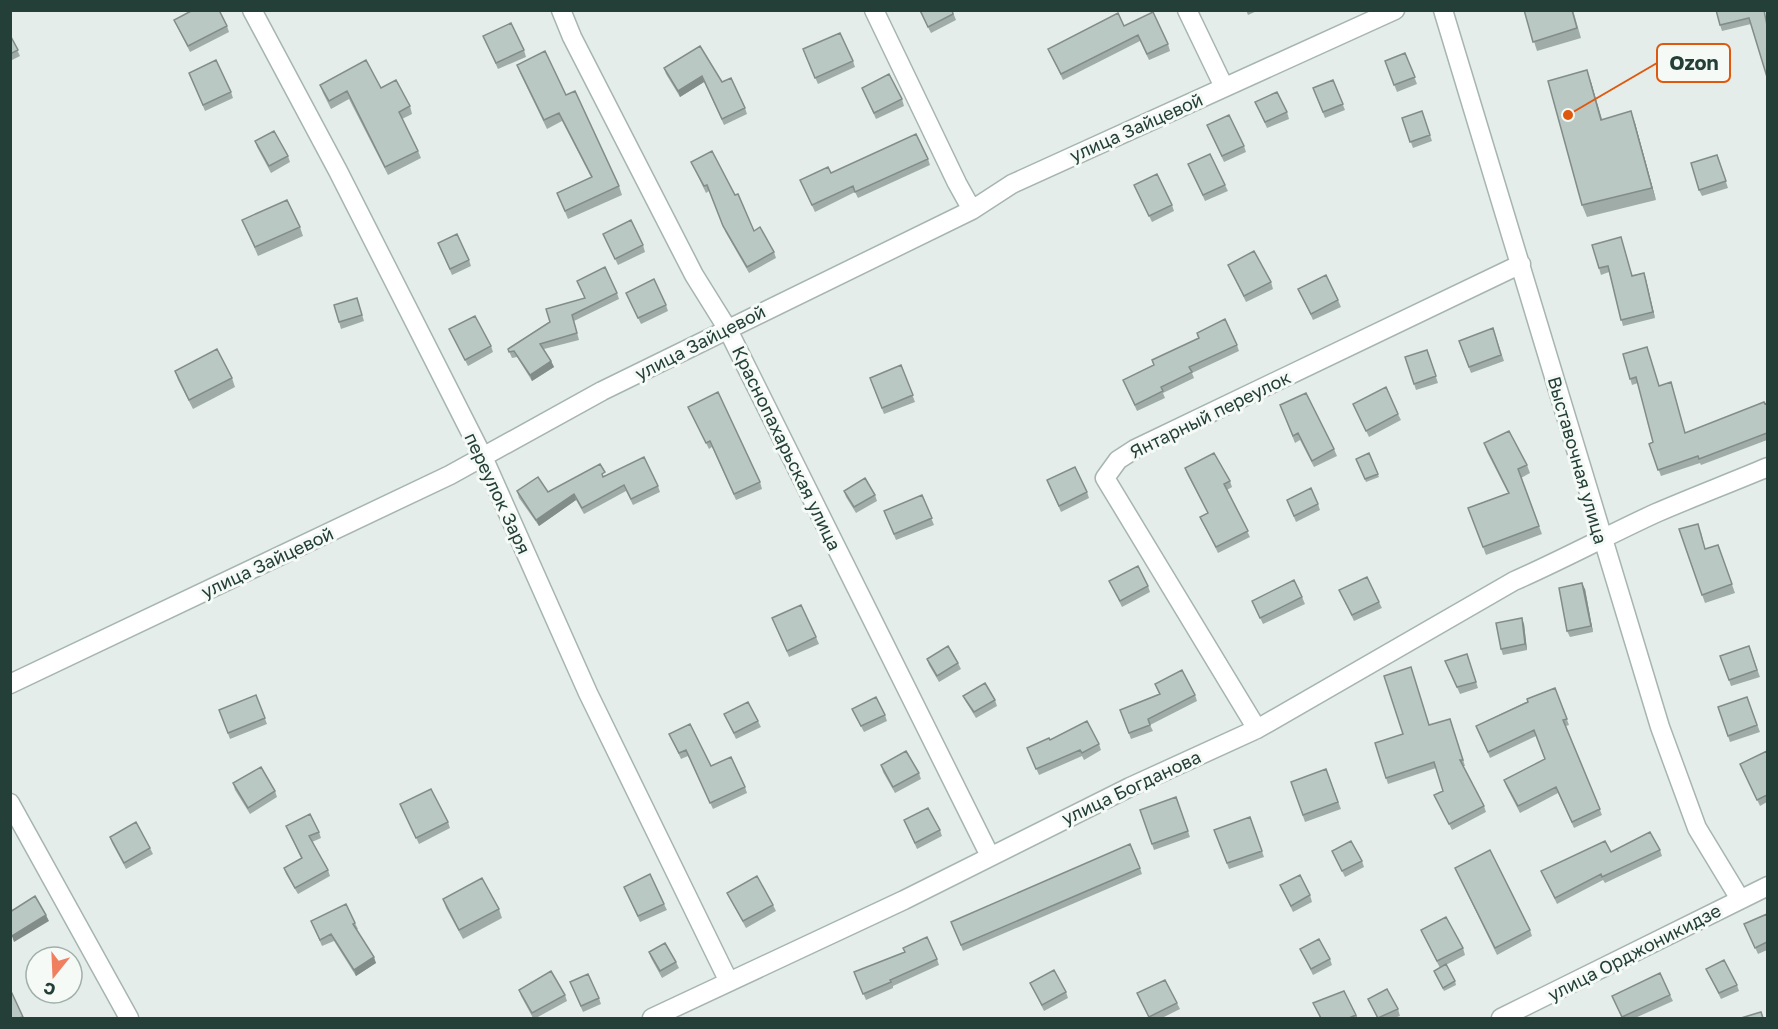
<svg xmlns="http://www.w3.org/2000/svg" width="1778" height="1029" font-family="'Golos Text',sans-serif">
<rect width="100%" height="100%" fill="#e4ede9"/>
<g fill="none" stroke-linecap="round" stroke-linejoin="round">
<g stroke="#a6b5b0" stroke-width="21">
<path id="minor" d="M252,10L338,171L483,457L588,693L729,982
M561,10L572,37L694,275L727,328L990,856
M874,10L957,183L972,210
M1187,10L1224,87
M1443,10L1660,727L1697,828L1740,899
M10,684L450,475L602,391L972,210L1012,184L1395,10
M1257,729L1105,478L1118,460L1135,449L1521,264
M10,803L129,1018
M652,1018L904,900L1130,787L1257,729L1514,581C1562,560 1608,535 1656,513C1693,497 1730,483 1768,467
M1501,1018L1768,886"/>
</g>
<use href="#minor" stroke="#fff" stroke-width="18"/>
</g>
<path fill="#9faca7" d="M919,10H952L956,20L931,33Z
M1246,10H1259L1248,15Z
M1524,10H1573L1581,38L1537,51Z
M1765,10L1751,24L1722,31L1720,25Z
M174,20L227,26L229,32L190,52Z
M1124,26L1168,44L1170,51L1149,60L1140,41L1063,80L1048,49Z
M10,35L20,56L10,61Z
M483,36L524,50L526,57L498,69Z
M1405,53L1417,84L1397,92L1385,61Z
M805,55L853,61L855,67L818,84Z
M517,65L566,95L619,186L622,195L568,219L557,193L591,177L562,121L547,129L520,73Z
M664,68L722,82L745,108L747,114L724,125L704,82L680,97L666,74Z
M189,73L231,92L233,98L205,111Z
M1333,80L1345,110L1325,118L1313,88Z
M1591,82L1602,119L1635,123L1656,200L1587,217L1582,205Z
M320,85L381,88L410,106L412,114L402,119L418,151L421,158L388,175L349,99L331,109L323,93Z
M862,88L902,99L904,106L876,119Z
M1255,102L1287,112L1289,119L1267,128Z
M1422,111L1432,141L1413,148L1402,118Z
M1207,125L1244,146L1246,152L1224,162Z
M255,141L288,156L290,162L271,173L257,147Z
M1717,155L1728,188L1702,196L1699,190Z
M928,159L930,165L858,198L855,192L815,212L800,180L831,173Z
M691,162L754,231L774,252L776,258L749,273L726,233L709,191L706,193Z
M1188,164L1225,185L1228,191L1205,201Z
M1134,185L1172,205L1174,211L1152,222Z
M242,220L300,227L303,236L258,256Z
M603,234L643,245L645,252L618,265Z
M438,243L469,260L471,266L452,275Z
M1592,245L1633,275L1644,273L1655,318L1623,326L1609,272L1601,275Z
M1228,265L1271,282L1273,289L1246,302Z
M577,281L617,293L619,299L574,321L579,340L544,349L551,361L554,367L532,381L517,357L512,358L508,349L585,298Z
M1298,289L1338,300L1341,307L1313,320Z
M626,293L666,305L668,311L641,324Z
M357,298L364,321L341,329L334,305Z
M1493,328L1504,361L1471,373L1459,341Z
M449,329L491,346L493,352L468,366L452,335Z
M1197,333L1237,345L1239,351L1192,373L1194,378L1163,393L1165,398L1137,411L1123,380L1153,365L1198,338Z
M1427,350L1438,383L1416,390L1405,357Z
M1623,354L1659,386L1671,382L1685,433L1767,403V440L1701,465L1700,463L1661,476L1649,444L1653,442L1638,383L1632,385Z
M901,365L915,402L884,414L870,378Z
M175,371L232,378L235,387L193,409L178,380Z
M1353,404L1398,414L1401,420L1369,437Z
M1280,405L1334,449L1337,456L1314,467L1300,440L1295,443Z
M688,407L760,482L762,489L736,500L712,447L709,449Z
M1484,443L1527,465L1530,473L1521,478L1542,534L1486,555L1468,508L1508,493L1487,452Z
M1369,453L1379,477L1366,482L1356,459Z
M1185,468L1230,481L1232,487L1227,490L1250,537L1218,553L1200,517L1208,513L1187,474Z
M607,475L658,486L660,492L633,505L626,491L584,514L576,500L539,526L519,498L517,491L548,492Z
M1047,480L1087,492L1089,498L1061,512Z
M844,491L875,495L877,501L856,513L846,497Z
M922,495L934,525L896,540L884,511Z
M1287,500L1318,504L1320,510L1296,522Z
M1679,529L1701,532L1705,549L1718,545L1735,593L1705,603Z
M1109,581L1148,586L1150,592L1122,607Z
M1585,589L1593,632L1570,637L1567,631Z
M1339,590L1379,602L1382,608L1354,621Z
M1302,597L1305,604L1263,624L1252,601Z
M772,618L816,637L819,644L789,657Z
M1524,624L1527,650L1503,655L1501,649Z
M1749,646L1760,677L1731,686L1729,680Z
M1467,654L1478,688L1460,694L1445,661Z
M927,659L958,663L961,669L939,682L929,665Z
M1155,684L1195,695L1197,701L1150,725L1153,731L1131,739L1120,710L1159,694Z
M1555,688L1569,725L1566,726L1602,815L1574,828L1558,793L1520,813L1506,786L1504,780L1545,759L1536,736L1490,758L1476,726Z
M256,695L267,724L230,739L219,710Z
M963,696L995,700L997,706L976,718L966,702Z
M1747,697L1760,732L1730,742L1718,707Z
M852,709L885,715L887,721L864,732Z
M724,714L758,721L761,727L736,739Z
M1450,719L1465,766H1463L1484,806L1486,812L1452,830L1434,795L1443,791L1436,768L1388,784L1386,778L1430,725Z
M669,734L711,766L745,787L747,793L713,809L688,756L681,759Z
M1050,740L1099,744L1101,750L1084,760L1082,756L1039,775L1027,748Z
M1767,751V802L1760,806L1740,764Z
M881,765L919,773L921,779L895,793L883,772Z
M1326,769L1341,809L1305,822L1291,782Z
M233,783L275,791L277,797L250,814L235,790Z
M1176,797L1190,837L1154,850L1140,810Z
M400,804L448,822L450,828L419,844Z
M1250,817L1264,857L1229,869L1214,830Z
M904,820L940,830L942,836L917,849Z
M286,826L319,832L321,838L312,842L328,870L330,876L298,894L286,874L284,868L301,858Z
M110,837L150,848L153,854L126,869L112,843Z
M1660,850L1662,856L1605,883L1603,880L1557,904L1541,871L1611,852Z
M1332,851L1362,861L1364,867L1345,877Z
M1140,868L1142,874L963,951L951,922Z
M1455,868L1530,930L1532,936L1497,955Z
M1280,885L1310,895L1312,902L1293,912Z
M624,887L664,904L667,910L640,922Z
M727,893L773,905L776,911L746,928L730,899Z
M443,899L499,909L502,918L463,939L446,908Z
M1767,914V950L1758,954L1744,924Z
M311,921L355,923L358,929L356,930L376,963L356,976L334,941L322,946Z
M1421,930L1463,948L1465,955L1440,968Z
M1300,949L1330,959L1332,965L1313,975Z
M649,952L676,962L679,968L662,978L651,958Z
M937,959L939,965L893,986V988L866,1000L854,972Z
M1706,969L1737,985L1739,991L1721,999Z
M1435,974L1455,981L1456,985L1444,991Z
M570,982L599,998L601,1004L583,1012Z
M1030,983L1066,992L1068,998L1044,1011Z
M519,990L565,995L567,1001L536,1018H533L521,996Z
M1137,993L1177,1003L1180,1009L1162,1018H1149Z
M1670,995L1673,1001L1635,1018H1622L1612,996Z
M1368,999L1398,1009L1400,1016L1394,1018H1377Z
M1313,1003L1356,1015L1358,1018H1320Z"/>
<path fill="#828c88" d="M1587,70L1591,82L1605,131L1601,120Z
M702,76L704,82L680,97L678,91Z
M1631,111L1635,123L1656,200L1652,188Z
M1644,273L1646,279L1655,318L1653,312Z
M551,361L554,367L532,381L530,375Z
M574,494L576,500L539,526L536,520Z
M1582,583L1585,589L1593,632L1591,626Z
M1522,618L1524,624L1527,650L1525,644Z
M46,915L49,921L14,942L12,936Z
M374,957L376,963L356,976L354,970Z"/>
<path fill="#b9c8c2" stroke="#828c88" stroke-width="1.5" d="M193,10H219L227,26L188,46L174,20Z
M920,10H952L953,14L928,27Z
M1524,10H1572L1577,28L1533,42Z
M1716,10H1764L1767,25V77L1749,18L1720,25Z
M1153,12L1168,44L1147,54L1138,35L1061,74L1048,49L1118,13L1124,26Z
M511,23L524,50L496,63L483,36Z
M840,33L853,61L815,78L803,49Z
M10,35L18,50L10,54Z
M700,46L722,82L731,78L745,108L722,119L702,76L678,91L664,68Z
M545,51L566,95L575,91L619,186L565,211L557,193L592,177L559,113L544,120L517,65Z
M1405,53L1415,77L1394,85L1385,61Z
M216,60L231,92L203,105L189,73Z
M366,60L381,88L396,80L410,106L399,112L418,151L385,167L347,91L329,101L320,85Z
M1587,70L1601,120L1631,111L1652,188L1582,205L1548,81Z
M889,74L902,99L874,113L862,88Z
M1333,80L1343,104L1323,112L1313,88Z
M1277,92L1287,112L1265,122L1255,102Z
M1422,111L1430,135L1410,142L1402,118Z
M1229,115L1244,146L1222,156L1207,125Z
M274,131L288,156L269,166L255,141Z
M916,134L928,159L855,192L853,186L812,205L800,180L828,167L831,173Z
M712,151L735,195L738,194L754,231L760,227L774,252L747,267L723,226L707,185L704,186L691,162Z
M1210,154L1225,185L1203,195L1188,164Z
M1717,155L1726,181L1699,190L1691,163Z
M1157,174L1172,205L1149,216L1134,185Z
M287,200L300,227L255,247L242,220Z
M631,220L643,245L615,259L603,234Z
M457,234L469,260L450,269L438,243Z
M1621,237L1632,276L1644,273L1653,312L1621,320L1608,266L1599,268L1592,245Z
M1254,251L1271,282L1244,296L1228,265Z
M605,267L617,293L572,315L577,333L540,344L551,361L530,375L514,351L509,352L508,349L550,322L546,309L585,298L577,281Z
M1326,275L1338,300L1311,314L1298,289Z
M654,279L666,305L638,318L626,293Z
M357,298L362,315L339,322L334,305Z
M475,316L491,346L465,360L449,329Z
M1225,319L1237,345L1189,367L1192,372L1161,387L1163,391L1135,405L1123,380L1154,365L1152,360L1199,338L1197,333Z
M1493,328L1501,355L1469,367L1459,341Z
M1647,347L1659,386L1671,382L1685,433L1764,402L1765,404L1767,403V433L1699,459L1698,456L1658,470L1649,444L1653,442L1636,377L1630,379L1623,354Z
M217,349L232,378L189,400L175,371Z
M1427,350L1436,376L1414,384L1405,357Z
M901,365L913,395L882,408L870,378Z
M1386,387L1398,414L1366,431L1353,404Z
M718,392L760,482L734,494L710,441L706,443L688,407Z
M1306,393L1334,449L1312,461L1298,433L1293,436L1280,405Z
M1509,431L1527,465L1518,469L1539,526L1483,547L1468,508L1509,493L1484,443Z
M1214,453L1230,481L1224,484L1248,531L1216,547L1200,517L1208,513L1185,468Z
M1369,453L1378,474L1365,479L1356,459Z
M644,457L658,486L631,499L624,485L582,508L574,494L536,520L517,491L538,477L548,492L600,464L605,472L602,474L603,477Z
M1075,467L1087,492L1059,506L1047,480Z
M865,478L875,495L854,507L844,491Z
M1311,488L1318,504L1294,516L1287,500Z
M922,495L932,518L894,534L884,511Z
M1698,524L1705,549L1718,545L1732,584L1702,595L1679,529Z
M1138,566L1148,586L1120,601L1109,581Z
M1367,577L1379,602L1352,615L1339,590Z
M1294,580L1302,597L1260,618L1252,601Z
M1582,583L1591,626L1567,631L1559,588Z
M801,605L816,637L787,651L772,618Z
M1522,618L1525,644L1501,649L1496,623Z
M948,646L958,663L937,676L927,659Z
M1749,646L1757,670L1729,680L1720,656Z
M1467,654L1476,682L1457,687L1445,661Z
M1411,667L1429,725L1450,719L1463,760H1460L1484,806L1449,824L1434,795L1443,791L1434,762L1386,778L1375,743L1403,734L1384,676Z
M1182,670L1195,695L1148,719L1150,725L1129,733L1120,710L1160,694L1155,684Z
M985,683L995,700L974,712L963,696Z
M1555,688L1567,719L1563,720L1600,809L1572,822L1556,787L1518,806L1504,780L1545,759L1534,730L1488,752L1476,726L1528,702L1527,699Z
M256,695L265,718L228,733L219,710Z
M876,697L885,715L861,726L852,709Z
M1747,697L1757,725L1728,736L1718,707Z
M748,702L758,721L734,733L724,714Z
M1087,721L1099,744L1082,753L1080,750L1036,769L1027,748L1049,738L1050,740Z
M690,724L711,766L731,757L745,787L710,803L686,750L679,753L669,734Z
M906,751L919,773L893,787L881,765Z
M1767,751V795L1757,800L1740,764Z
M261,767L275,791L248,808L233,783Z
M1326,769L1338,802L1303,815L1291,782Z
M431,789L448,822L416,838L400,804Z
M1176,797L1188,831L1152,844L1140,810Z
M928,808L940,830L915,843L904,820Z
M310,814L319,832L309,836L328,870L295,888L284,868L302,858L286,826Z
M1250,817L1262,851L1227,863L1214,830Z
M136,822L150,848L124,863L110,837Z
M1650,832L1660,850L1602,877L1601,874L1555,898L1541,871L1605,841L1611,852Z
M1351,841L1362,861L1342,871L1332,851Z
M1130,844L1140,868L961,945L951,922Z
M1490,850L1530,930L1495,948L1455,868Z
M650,874L664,904L638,916L624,887Z
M1300,875L1310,895L1291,906L1280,885Z
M757,876L773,905L743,921L727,893Z
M482,878L499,909L459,930L443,899Z
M35,896L46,915L12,936L10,934V912Z
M346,904L355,923L353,924L374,957L354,970L331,934L320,940L311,921Z
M1767,914V942L1755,948L1744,924Z
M1446,917L1463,948L1437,961L1421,930Z
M927,937L937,959L890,980L891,982L863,994L854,972L905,952L903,948Z
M1319,939L1330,959L1311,969L1300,949Z
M665,943L676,962L660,971L649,952Z
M1724,960L1737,985L1719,993L1706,969Z
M1446,964L1455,981L1443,988L1434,971Z
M1054,970L1066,992L1042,1005L1030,983Z
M551,971L565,995L532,1013L519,990Z
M1660,973L1670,995L1622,1017L1612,996Z
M588,974L599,998L581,1006L570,982Z
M1165,980L1177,1003L1149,1017L1137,993Z
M10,989L23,1017L19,1018H10Z
M1387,989L1398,1009L1378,1018L1368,999Z
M1344,991L1356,1015L1349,1018H1321L1313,1003Z
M1761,1012L1763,1018H1741Z"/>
<g text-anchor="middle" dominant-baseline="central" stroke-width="6" stroke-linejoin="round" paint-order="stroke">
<g font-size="18" fill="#233f37" stroke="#f5faf7">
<text transform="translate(1136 127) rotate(-24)">улица Зайцевой</text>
<text transform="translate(700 342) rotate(-27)">улица Зайцевой</text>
<text transform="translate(1210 414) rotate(-26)">Янтарный переулок</text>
<text transform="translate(787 448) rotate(64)">Краснопахарьская улица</text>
<text transform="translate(1578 460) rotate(74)">Выставочная улица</text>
<text transform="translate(498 493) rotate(65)">переулок Заря</text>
<text transform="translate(267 562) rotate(-25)">улица Зайцевой</text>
<text transform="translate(1131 787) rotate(-25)">улица Богданова</text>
<text transform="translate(1634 952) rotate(-27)">улица Орджоникидзе</text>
</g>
</g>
<path fill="none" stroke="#de580e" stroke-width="2" d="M1568 115L1657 63"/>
<circle fill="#de580e" stroke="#f5faf7" stroke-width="2" cx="1568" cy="115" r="6"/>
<rect fill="#f5faf7" stroke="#de580e" stroke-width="2" x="1657" y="44" width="73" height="38" rx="6"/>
<g font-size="20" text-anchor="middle" font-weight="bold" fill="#233f37">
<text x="1694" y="70">Ozon</text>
</g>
<rect width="1778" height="1029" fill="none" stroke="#233f37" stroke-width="24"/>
<g transform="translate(54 975) rotate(198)"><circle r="28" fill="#f5faf7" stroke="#a1afaa" stroke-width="1.5"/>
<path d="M0-4.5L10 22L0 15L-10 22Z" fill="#f07f5f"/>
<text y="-9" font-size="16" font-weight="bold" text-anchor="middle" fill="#233f37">С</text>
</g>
</svg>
